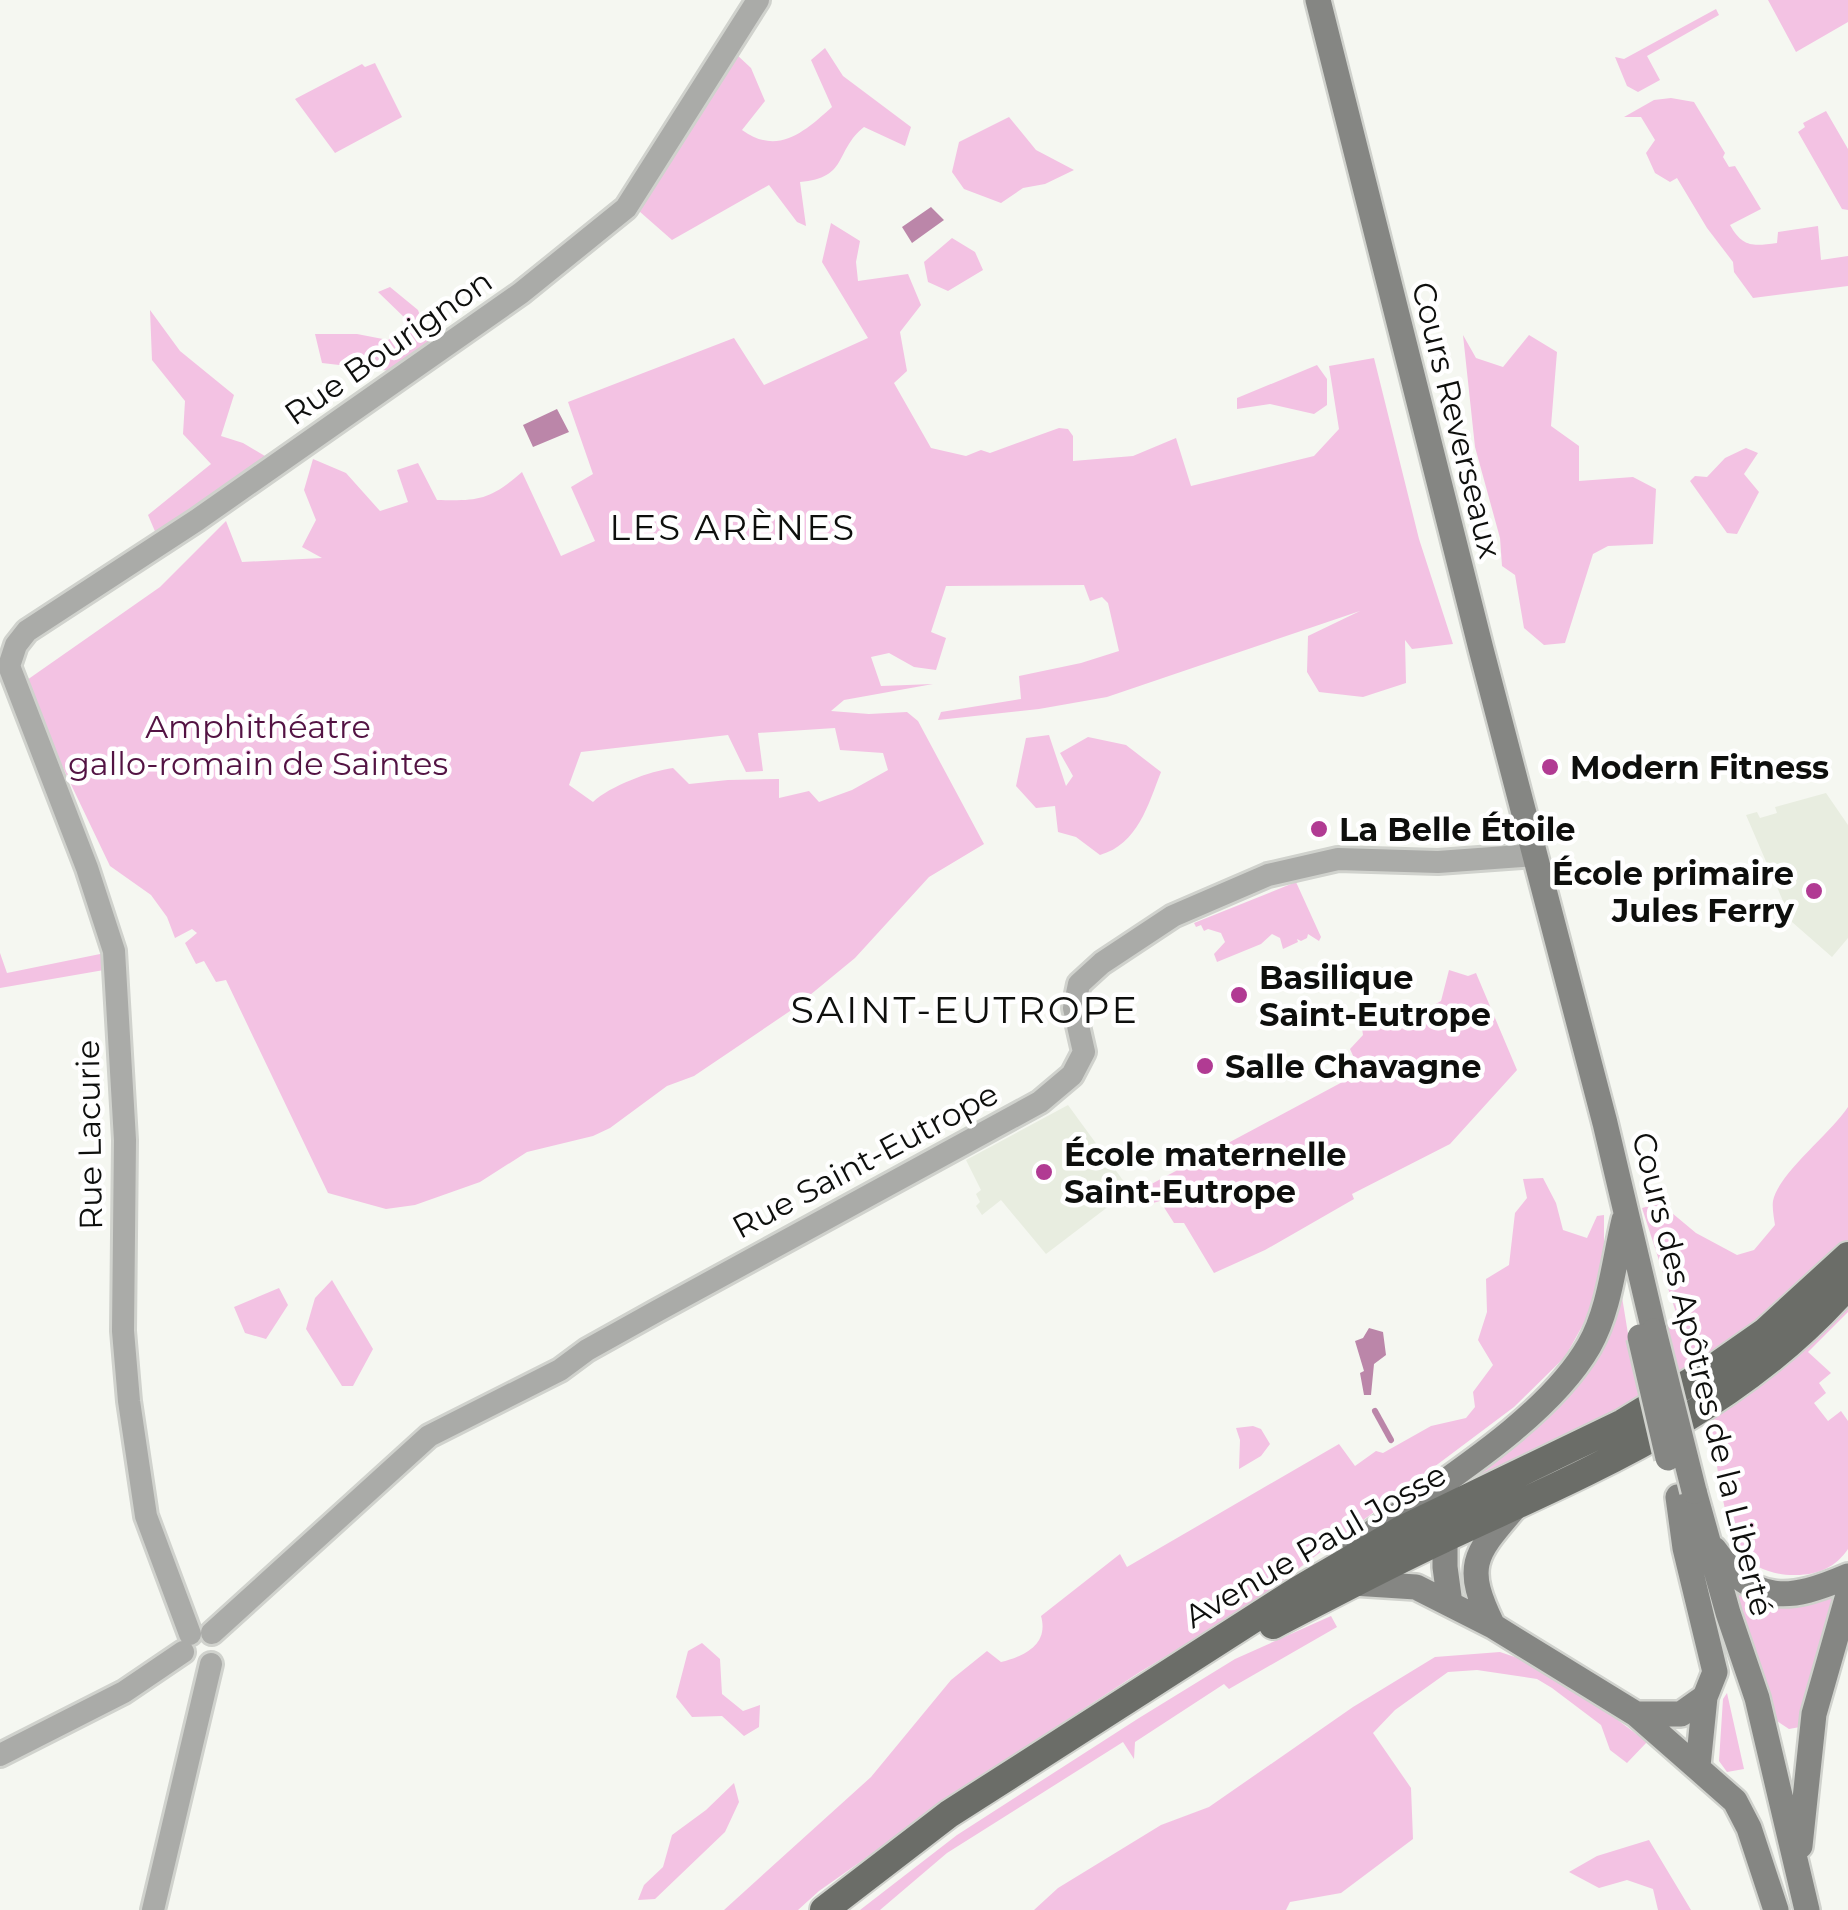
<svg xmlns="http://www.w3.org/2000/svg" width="1848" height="1910" font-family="Montserrat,sans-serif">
<rect width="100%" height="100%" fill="#f5f7f1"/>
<path fill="#e8ede0" d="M1826,793L1848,825V938L1832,957L1792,922L1746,815L1757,812L1760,818L1777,813L1775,807Z
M1068,1105L1130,1190L1046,1254L1001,1200L982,1215L976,1206L980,1202L976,1194L981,1190L966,1160Z"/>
<path fill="#f3c2e3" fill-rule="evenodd" d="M1768,0H1848V22L1796,52Z
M1716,9L1719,15L1647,56L1660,80L1638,92L1627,86L1615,57L1624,59Z
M825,48L843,76L911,127L905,146L864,127C834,151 849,178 800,182L806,226L797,222L769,185L672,240L639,211L736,54L751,68L765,101L742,130C778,156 804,132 832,107L811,60Z
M375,63L402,117L335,153L295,99L362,64L365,67Z
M1671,98L1694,102L1725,153L1723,157L1729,167L1735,166L1761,209L1730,225C1743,248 1753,246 1777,243L1778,232L1818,226L1821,260L1848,256V286L1753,298L1734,272L1733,262L1707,228L1677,178L1670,182L1655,173L1646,153L1655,140L1641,117H1624L1654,100Z
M1826,111L1848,149V210L1842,209L1798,132L1805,127L1803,123Z
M1009,117L1036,150L1074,170L1045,184L1023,188L1001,203L964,189L952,172L959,142Z
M831,223L860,241L856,262L858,281L908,274L921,305L900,332L907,371L894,383L931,448L966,456L981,450L990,453L1059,428L1068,429L1073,436V461L1133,456L1176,438L1191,486L1314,456L1339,429L1329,366L1374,358L1419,539L1453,644L1412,649L1405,640L1406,683L1363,697L1319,692L1307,672L1308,636L1360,611L1107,697L1039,709L938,720L941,712L1021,699L1019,676L1081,663L1119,651L1108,603L1102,597L1090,601L1084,585L946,586L931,632L946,638L936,670L914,667L889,653L871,657L881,686L933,684L844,700L831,711L869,714L907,712L918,721L984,844L929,877L855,958L793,1009L694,1076L667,1086L610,1128L593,1136L527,1152L480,1182L415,1205L386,1209L328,1193L226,980L216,982L204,961L196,964L185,943L197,933L192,929L175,938L167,917L151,895L110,866L44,728L27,680L160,587L226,521L242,562L322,558L302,547L316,520L304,490L313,459L346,473L380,511L408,502L397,470L418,463L437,500C479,501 490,500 522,472L561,556L595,541L571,487L593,474L568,402L734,338L764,385L868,338L822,262ZM835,728L840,750L883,753L888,770L852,790L819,802L809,791L779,798V779L728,780L689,784L673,768C650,771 610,786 593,802L569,785L581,752L728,735L746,772L763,771L758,733Z
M952,238L975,252L983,270L948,291L928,282L924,262Z
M390,287L418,310L429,341L391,371L322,363L315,334H357L388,340L402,332L407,320L378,292Z
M150,310L180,351L234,395L221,436L243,443L270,459L157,536L148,515L211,464L183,434L185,401L152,360Z
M1463,335L1476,358L1503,367L1529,335L1557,352L1551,426L1579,446V481L1633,477L1656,489L1653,544L1608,546L1593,554L1565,643L1544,645L1524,628L1515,575L1502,566L1500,538L1475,447Z
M1317,365L1327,379V405L1314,414L1270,404L1237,409V398Z
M1746,448L1758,453L1744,474L1759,492L1737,534L1727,533L1690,481L1695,476L1707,477L1725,458Z
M1049,735L1066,786L1073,776L1060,753L1088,737L1126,745L1161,772C1148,805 1138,844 1100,855L1076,837L1058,832L1055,806L1036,808L1016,786L1026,738Z
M1296,882L1321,937L1319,941L1308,934L1307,938L1301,941L1297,939L1298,942L1283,949L1280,938L1272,934L1261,944L1217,962L1214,954L1225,942L1221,933L1208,929L1204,931L1201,925L1196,927L1194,923Z
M0,953L7,973L105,953L104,970L0,988Z
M1449,970L1468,976L1476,973L1517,1070L1450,1144L1352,1194L1354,1199L1265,1250L1214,1273L1184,1223H1174L1160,1201L1153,1203L1144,1188L1348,1079L1351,1083L1363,1078L1350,1049L1363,1035L1360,1014L1378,1001L1396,1026L1441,1001Z
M1848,1107V1243C1787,1306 1711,1363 1635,1406C1575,1440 1509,1467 1447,1496C1497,1459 1574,1403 1604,1348C1612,1333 1616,1313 1622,1297L1629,1340L1679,1322L1642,1208L1660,1203L1696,1233L1737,1255L1754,1250L1775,1225C1774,1218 1772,1208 1773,1201C1778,1174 1831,1133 1848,1107Z
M1543,1178L1556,1203L1563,1230L1587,1238L1597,1216L1604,1215V1254L1594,1305L1565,1357L1514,1407L1246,1608L1140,1672L998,1765L819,1891L798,1910H724L871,1777L951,1680L987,1651L1001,1662C1025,1656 1049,1644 1041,1616L1120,1554L1127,1567L1339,1444L1355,1466L1376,1451L1383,1453L1431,1426L1466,1418L1475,1407L1473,1392L1493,1365L1478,1340L1487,1312L1486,1279L1509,1265L1515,1213L1527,1198L1523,1179Z
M332,1280L373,1349L353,1386H342L306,1329L315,1298Z
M279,1288L288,1305L266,1339L245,1333L234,1307Z
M1848,1292V1312L1808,1352L1831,1373L1819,1383L1826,1393L1814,1403L1828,1421L1841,1411L1848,1421V1549C1836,1567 1818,1575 1796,1575C1778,1576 1751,1568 1741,1553C1722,1526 1718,1454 1707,1418Z
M1253,1426L1261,1429L1270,1444L1261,1456L1239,1469L1240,1440L1236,1428Z
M1733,1583C1778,1615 1795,1611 1844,1587L1809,1716L1800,1727L1789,1729L1777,1721Z
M1331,1616L1337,1627L1229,1689L1224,1684L1135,1742L1134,1759L1123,1742L947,1853L880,1910H860L957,1835L1139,1718L1235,1659Z
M702,1643L720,1659L722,1694L743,1711L760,1705L759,1727L744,1736L722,1716L692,1717L676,1697L688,1651Z
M1500,1652L1550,1669L1647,1742L1627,1763L1610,1750L1601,1725L1552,1688L1537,1679L1477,1670L1448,1672L1395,1710L1373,1733L1411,1788L1413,1839L1341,1893L1290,1902L1286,1910H1034L1058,1888L1161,1825L1209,1807L1353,1707L1435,1657Z
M1727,1693L1744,1769L1727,1772L1719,1761L1723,1699Z
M734,1783L739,1802L725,1832L655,1899L638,1900L644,1885L663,1867L672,1835L706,1810Z
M1649,1840L1691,1910H1658L1653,1889L1627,1880L1599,1888L1569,1872L1597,1856Z"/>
<path fill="#bb86a9" d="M931,207L944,220L912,243L902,227Z
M557,409L569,432L533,447L523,425Z
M1369,1328L1383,1332L1386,1355L1374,1364L1371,1395H1364L1360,1373L1364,1371L1355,1341L1363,1338Z"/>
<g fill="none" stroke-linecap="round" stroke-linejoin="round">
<path stroke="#bb86a9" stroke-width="6" d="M1375,1411L1391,1440"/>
<g stroke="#d0d2cd" stroke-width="28">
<path id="tertiary" d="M212,1633L429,1436L560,1370L587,1350L657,1311L1040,1102L1072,1075L1084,1052L1074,1008L1079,984L1102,963L1173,916L1268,875L1338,859L1438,862L1535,855
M190,1634L146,1516L129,1401L123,1331L125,1140L114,951L87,868L9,666L16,645L27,631L197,520L521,293L626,208L758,0
M0,1755L124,1692L183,1652
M153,1910L211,1664"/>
</g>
<g stroke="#d0d2cd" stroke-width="30">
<path id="secondary" d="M1318,0L1481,649L1605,1123L1654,1331
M1694,1491L1728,1613L1757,1698L1807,1910
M1445,1538V1567L1450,1604
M1355,1545C1427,1491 1544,1424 1589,1346C1610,1309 1614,1261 1624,1220
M1714,1549C1754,1606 1790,1601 1848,1576
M1353,1583L1416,1587L1493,1626L1636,1714L1735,1801L1749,1828L1776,1910
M1493,1626C1463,1565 1474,1555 1516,1506
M1636,1714H1681L1705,1697L1715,1672L1685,1548L1678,1497
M1698,1766L1705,1697
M1800,1846L1814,1714L1848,1595"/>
</g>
<g stroke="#d0d2cd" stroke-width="32">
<path id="primary" d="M1273,1625C1329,1596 1385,1566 1443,1539C1591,1470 1738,1411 1848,1285
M824,1910L949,1814L1300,1589L1401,1530L1623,1423L1715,1367L1765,1332L1848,1256"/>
</g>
<use href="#tertiary" stroke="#aaaba8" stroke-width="22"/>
<use href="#secondary" stroke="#858683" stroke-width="25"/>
<use href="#primary" stroke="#6b6d68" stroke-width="28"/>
<g stroke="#d0d2cd" stroke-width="30" stroke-linecap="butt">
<path id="secondary-bridge" d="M1654,1331L1694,1491
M1640,1337L1668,1458"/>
</g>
<use href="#secondary-bridge" stroke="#858683" stroke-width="25"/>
</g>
<g fill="#b13b93" stroke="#fff" stroke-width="4">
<circle cx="1550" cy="767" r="10"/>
<circle cx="1319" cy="829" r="10"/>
<circle cx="1814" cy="891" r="10"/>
<circle cx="1239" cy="995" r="10"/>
<circle cx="1205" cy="1066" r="10"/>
<circle cx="1044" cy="1172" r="10"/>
</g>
<g text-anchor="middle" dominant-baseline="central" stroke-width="9" stroke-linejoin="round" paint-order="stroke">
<g font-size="32" fill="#0e0f0d" stroke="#fff">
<text transform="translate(388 347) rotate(-35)">Rue Bourignon</text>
<text transform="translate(1457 420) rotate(76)">Cours Reverseaux</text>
<text transform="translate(89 1135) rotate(-91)">Rue Lacurie</text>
<text transform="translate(865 1160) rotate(-28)">Rue Saint-Eutrope</text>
<text transform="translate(1703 1374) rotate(76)">Cours des Apôtres de la Liberté</text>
<text transform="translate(1315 1545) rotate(-30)">Avenue Paul Josse</text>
</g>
<g font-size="32" fill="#531343" stroke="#fff">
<text x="258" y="726">Amphithéatre<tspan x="258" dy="37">gallo-romain de Saintes</tspan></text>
</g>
<g font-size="32" font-weight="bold" fill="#0e0f0d" stroke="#fff" text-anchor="start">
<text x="1570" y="767">Modern Fitness</text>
<text x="1339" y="829">La Belle Étoile</text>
<text x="1794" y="873" text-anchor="end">École primaire<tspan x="1794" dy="37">Jules Ferry</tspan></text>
<text x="1259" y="977">Basilique<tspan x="1259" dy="37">Saint-Eutrope</tspan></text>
<text x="1225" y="1066">Salle Chavagne</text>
<text x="1064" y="1154">École maternelle<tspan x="1064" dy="37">Saint-Eutrope</tspan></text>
</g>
<g font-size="35" letter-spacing="2.5" fill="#0e0f0d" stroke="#fff">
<text x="733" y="527">LES ARÈNES</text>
</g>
<g font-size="38" letter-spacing="2.5" fill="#0e0f0d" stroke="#fff">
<text x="965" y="1009">SAINT-EUTROPE</text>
</g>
</g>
</svg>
